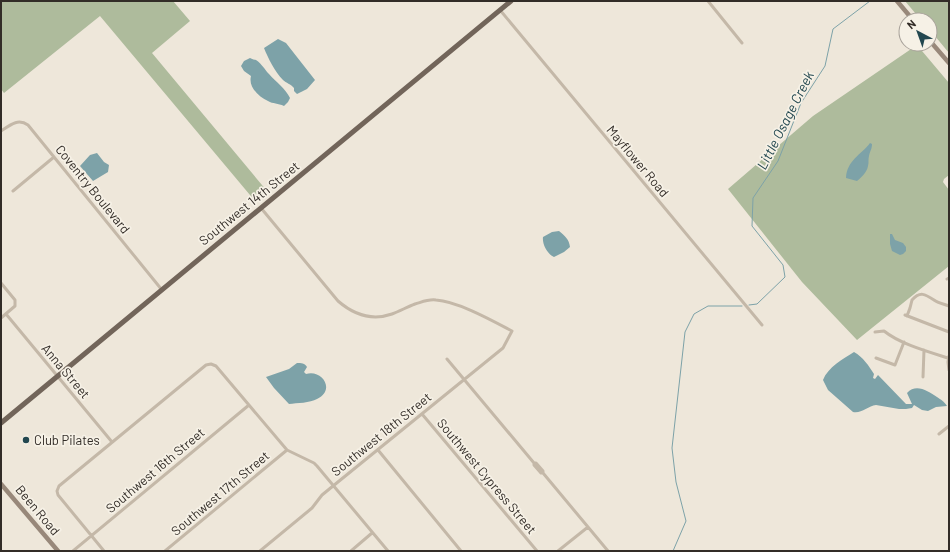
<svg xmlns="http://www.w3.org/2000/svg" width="950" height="552" font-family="Barlow,sans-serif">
<rect width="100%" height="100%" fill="#eee7da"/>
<path fill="#aebb9c" d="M1,1H173L190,21L152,53L267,191L255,201L100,16L4,93L1,89Z
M905,1H949V53L930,30V20H921Z
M917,45L949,83V175L944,179L943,182L949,190V266L857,340L802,282L728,189L813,116Z"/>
<path fill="#7da2a8" d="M278,39L286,43L315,80L307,89L297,94L294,91V88C291,84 286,83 283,80C275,72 268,58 264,48Z
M250,58C252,59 255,60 256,60C262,64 265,70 269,74C275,81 286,89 290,98L288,102L284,106C278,103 273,104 268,101C259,97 248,87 251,76L244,71L241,66L244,61Z
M870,143L872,144C872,149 870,151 869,156C868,159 869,163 868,166C867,172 862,177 857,181L846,178C847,160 861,155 870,143Z
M97,153L104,162L109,165L108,172L93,181L80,166L90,155Z
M559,231C565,236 569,239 570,247L564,252L554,257C547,254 542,244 543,237L552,232Z
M890,234H892L895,240L903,243L906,247V251L903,254L900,255L892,251L890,244Z
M854,352C863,357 869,366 874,374L873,378L875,379L878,375L906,404H912L907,393C916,383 928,391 937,397C941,400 944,401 947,406L936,407L928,411L922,410L914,405L912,408L906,409H899L876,405C868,406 861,414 853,412L828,390L823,380C828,367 843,359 854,352Z
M297,363C301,363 305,363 307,367L304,372L306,374C322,369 336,390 317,399C310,403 297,403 289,404L274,388L266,377L289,369Z"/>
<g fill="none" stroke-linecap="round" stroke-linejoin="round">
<path stroke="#7da2a8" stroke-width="1" d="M749,305L757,304L785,277L783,265L752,226L753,198L778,161L801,103L825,66L833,29L870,1
M673,551L686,521L676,482L672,448L685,332L694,314L708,306H742"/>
<path stroke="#c4b8a8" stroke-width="3" d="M708,1L742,43
M500,10L762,325
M1,131C10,125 18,118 28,125L162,290
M13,191L54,157
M947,279L949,278
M1,283L15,300V306L1,318
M6,314L112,442
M905,315L949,332
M907,316L910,308L912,300C920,291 925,294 934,300C938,303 944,304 949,306
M875,332L884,331C900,344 929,352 948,358
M949,356L948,362L949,370
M876,358L895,365L904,342
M447,359L534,463V465L541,473H543L608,551
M923,377L924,350
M422,414L537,551
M939,434L949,426
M378,450L461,551
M534,463H536L543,471V473
M73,551L249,405
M104,551L58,495L57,491L59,486L206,365L211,364L216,366L287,450L314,463L317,466L388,551
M165,551L287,450
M260,551L312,508L322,495L333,486L503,348L512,331C493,321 457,301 436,300C428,299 422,302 415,304C407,307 400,311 392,314C372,321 353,314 338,301L261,208
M351,551L372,533
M558,551L588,527"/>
<path stroke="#98887a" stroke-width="4.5" d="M897,1L913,20
M930,41L949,63
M1,484L58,551"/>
<path stroke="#72655a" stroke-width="5" d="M1,423L511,1"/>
</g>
<circle fill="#22474f" stroke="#f6f1e6" stroke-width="1.5" cx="26" cy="440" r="4"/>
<g text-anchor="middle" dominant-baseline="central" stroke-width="3.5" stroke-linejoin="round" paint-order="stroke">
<g font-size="13" fill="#322c27" stroke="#f6f1e6">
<text transform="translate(638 161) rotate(50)">Mayflower Road</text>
<text transform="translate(93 189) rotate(51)">Coventry Boulevard</text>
<text transform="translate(249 203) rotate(-39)">Southwest 14th Street</text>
<text transform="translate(66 371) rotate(50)">Anna Street</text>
<text transform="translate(381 434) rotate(-39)">Southwest 18th Street</text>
<text transform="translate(155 470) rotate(-40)">Southwest 16th Street</text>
<text transform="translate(487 476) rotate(50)">Southwest Cypress Street</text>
<text transform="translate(220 493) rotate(-40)">Southwest 17th Street</text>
<text transform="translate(38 510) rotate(50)">Been Road</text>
</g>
<g font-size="13" fill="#322c27" stroke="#f6f1e6" text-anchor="start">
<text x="34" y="440">Club Pilates</text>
</g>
<g font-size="14" font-style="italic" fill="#22474f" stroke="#f6f1e6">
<text transform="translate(785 120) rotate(-63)">Little Osage Creek</text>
</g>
</g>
<rect width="950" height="552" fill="none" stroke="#322c27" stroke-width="4"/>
<g transform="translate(918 32) rotate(319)"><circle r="19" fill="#f6f1e6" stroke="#a8a29a"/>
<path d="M0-3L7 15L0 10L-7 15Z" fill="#22474f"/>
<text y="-6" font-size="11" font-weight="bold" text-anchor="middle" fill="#322c27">N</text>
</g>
</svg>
